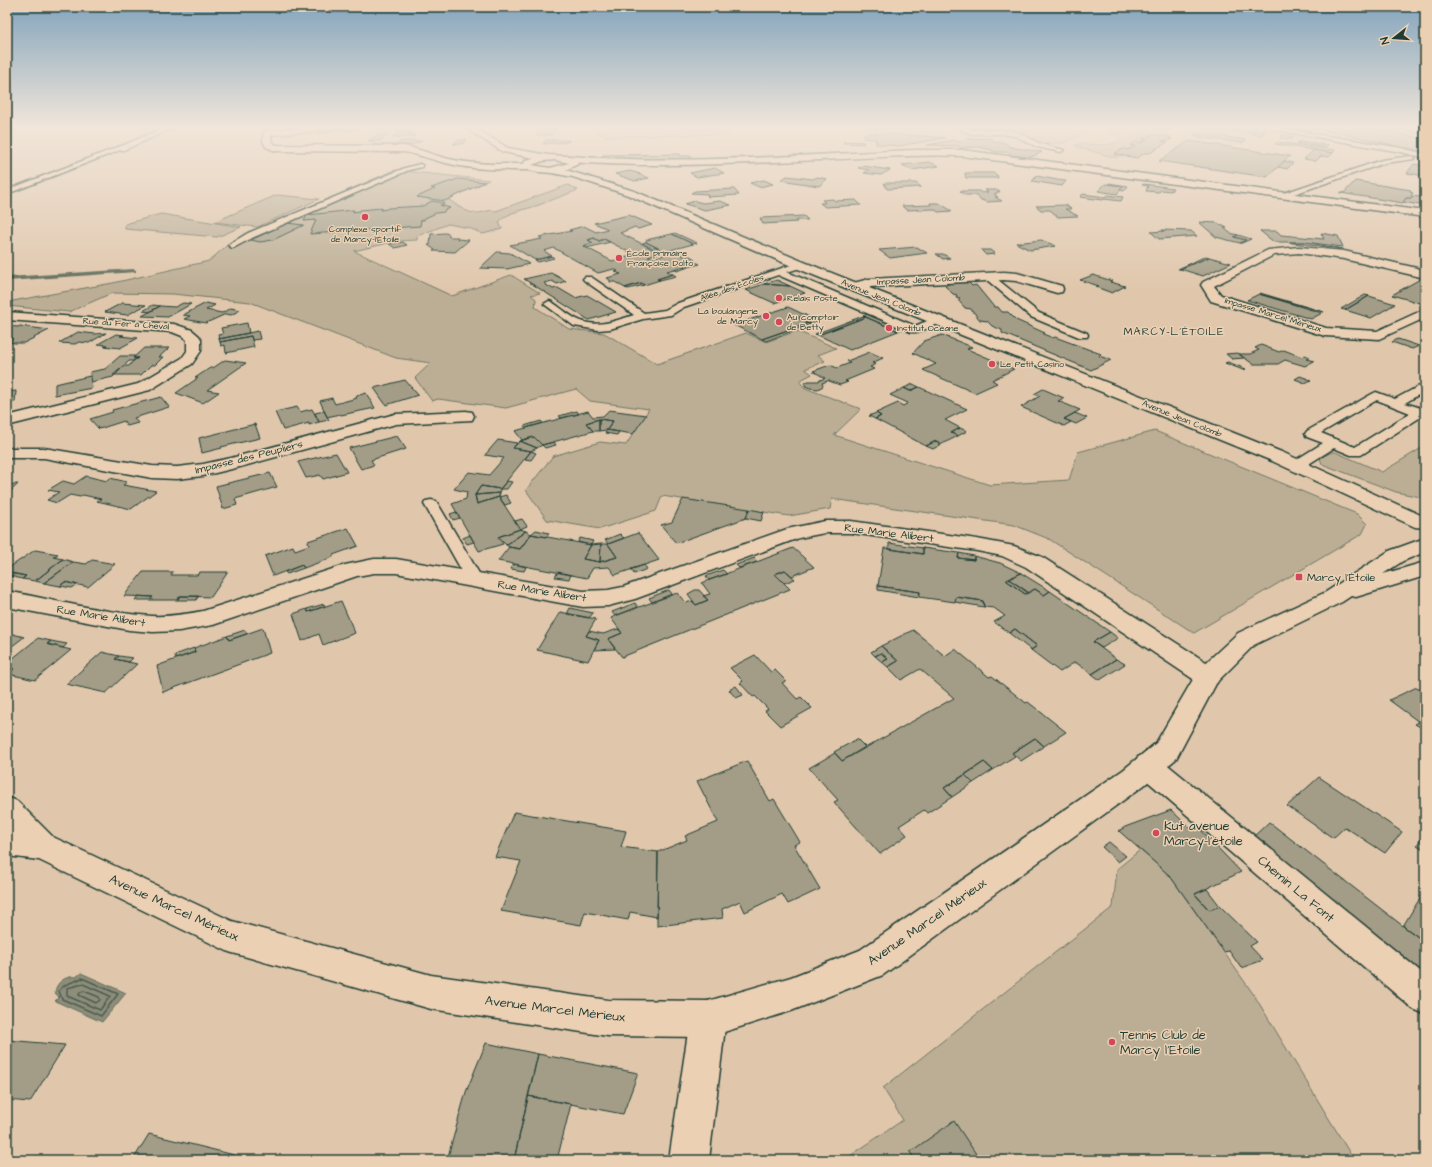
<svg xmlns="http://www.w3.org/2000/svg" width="1432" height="1167" font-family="'Architects Daughter',sans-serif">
<rect width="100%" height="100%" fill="#e0c7ac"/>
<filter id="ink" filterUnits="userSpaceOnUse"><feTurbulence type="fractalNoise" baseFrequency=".025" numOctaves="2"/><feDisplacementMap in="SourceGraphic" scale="8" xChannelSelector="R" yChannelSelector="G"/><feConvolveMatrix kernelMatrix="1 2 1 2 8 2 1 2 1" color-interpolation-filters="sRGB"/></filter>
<g filter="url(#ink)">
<path fill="#bcae95" stroke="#6e7664" d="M586,126H724L730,134L608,137Z
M1006,126H1098L1064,143H1037Z
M1116,128L1152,135L1143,138L1147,140C1141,143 1137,142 1131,145L1135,146L1128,150L1123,149L1115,153L1114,155H1120L1116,158L1077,147L1076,145C1087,140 1110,152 1121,137L1108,132Z
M394,170L489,180L448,199C456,205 468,214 477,213C485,213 487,209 496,211L568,185L578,190C565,195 552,200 539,205C525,210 509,211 499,222L502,229L483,234L469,228L448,224L417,236V240L397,241L354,251L452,296L511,275L540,293L531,295L536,299L535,307L569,329L604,333L657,364L746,333L766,342L797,331L836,348L818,355L825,361L805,369L812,374L799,381L805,388L861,409L834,435L990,485L1069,480L1078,452L1155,431L1357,514L1367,524L1362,534L1194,633L1049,539L1014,525L832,499L830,509L789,516L662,496L656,511L600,529L547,520L526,490L553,456L600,442L626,445L649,409L590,401L576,389L506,408L438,399L432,401L415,378L431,363L396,358L250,302L173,294L112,293L69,312L7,306V302L113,283L209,261L231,242Z
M277,195L319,199L257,227L214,222Z
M161,214L241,227L217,237L125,229V224Z
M1425,446V498L1396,492L1322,464L1320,458L1332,452H1335L1382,472Z
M1140,850L1170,876L1254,995L1354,1160H844L903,1120L883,1088L1113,907L1117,869Z"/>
<path fill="#8d8d79" stroke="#616d5d" d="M81,973L126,993L102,1022L55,1001L59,997L55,993C55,983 66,975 76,977Z"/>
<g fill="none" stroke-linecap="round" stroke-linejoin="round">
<path stroke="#4b5d50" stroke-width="1.5" d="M82,978L118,994L101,1016L62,999L59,991C65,982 73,983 82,978Z
M83,984L110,996L100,1010L67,996V988Z
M84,991L99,997L100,1000L96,1003L79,995L80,992Z"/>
<path fill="#616d5d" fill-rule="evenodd" d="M134,269L136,270V272L7,281V277Z"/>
</g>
<path fill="#a39d87" stroke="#1f3d34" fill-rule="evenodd" d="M346,126H358L356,128H360L356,130H339Z
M971,126H989L995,130L977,131Z
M1137,126H1177L1172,129Z
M1195,126H1219L1266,132L1261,135Z
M1286,126H1305L1307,127L1301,128L1312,130L1307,131Z
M1305,126H1361L1425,139V152Z
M1380,126H1425V135Z
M557,128L551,135H537L539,131H535L537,129Z
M301,130H333L328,133H296Z
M399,132H411L409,133H412L410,135H415L413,137H392Z
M865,133L924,136L945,138L899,146L876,144L877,142H875L876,139L863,138Z
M1197,133L1246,140L1242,143L1198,137L1199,136L1194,135Z
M1151,134L1171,137L1169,138L1172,139L1166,141H1161L1168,142L1157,148L1155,149H1157L1150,153H1145L1137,158L1114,154L1124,149L1128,150L1135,146L1131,145L1135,142L1141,143L1147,140L1142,139L1152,135H1150Z
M378,135H389L380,141H368Z
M1283,135L1295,137L1292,139L1280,138Z
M990,138L993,141L1005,143L1011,147H1010L1042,152L1034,156L1027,157L1010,155L1008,152H995L991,150L979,147L961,148L958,146L927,145L953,140L961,142L966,139Z
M458,140H467L462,144H453Z
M546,140H570L568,142L543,144Z
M402,141H422L411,145H397Z
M844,141L864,142L863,144L843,143Z
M1189,141L1290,156L1267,177L1159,161Z
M1300,141L1328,145L1325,147L1297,143Z
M1278,142L1335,150L1333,153L1275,144Z
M1314,150L1333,153L1329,157L1321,156L1316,161L1304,159Z
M680,154V156H691V159H601L603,155Z
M1284,161L1293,163L1287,169L1278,167Z
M929,162L939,166L912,170L902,165Z
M1414,164L1425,166V176L1407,173Z
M863,166L890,170L881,175L864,173L869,170L858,168Z
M715,168L724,173L697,177L690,173Z
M630,171L640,174H638L649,178L635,181L615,174Z
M965,173H993L997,175L998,178H966Z
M787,176L813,179L817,177L827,179L819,186L781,180Z
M1037,176L1057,180L1066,181L1062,186L1032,181Z
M458,179L485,182L445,201L417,197L435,189L431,188Z
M764,180L773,184L759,187L750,183Z
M1355,181L1411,190L1410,192L1413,193L1411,196H1413L1411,198H1406L1403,203L1340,193H1344Z
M884,183H916L921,187L887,189Z
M1109,183L1128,186L1124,191L1120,190L1123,186L1108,184Z
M1105,184L1123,186L1117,194L1098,191Z
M1144,184L1173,188L1171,191L1161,190L1159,192L1146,191L1148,186L1142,185Z
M734,189L739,195L708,197L707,194L691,193L695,191Z
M985,190H996L1000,192L994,194L998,197H995L1002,201L987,202L981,200L977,195H965L960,191H979L982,193L988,192Z
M1083,194L1105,197L1107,195L1123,197L1121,201L1104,199L1103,200L1080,197Z
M1413,196L1425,198V206L1403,202L1406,198H1411Z
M833,199L835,201L856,200L861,205L825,207L820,203H825L822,200Z
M432,201L444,203L443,205H440L450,208L444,211V212L436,213L425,218L424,220H421L420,226L310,234L316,220L304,221L307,215L354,210L353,212L360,211V210L382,208L381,210L387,209L388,208L423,206Z
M695,201L703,203L720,201L731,205L705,210L685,204Z
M930,203H939L952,211L938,212L934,209L906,210L902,206L931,205Z
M1066,205L1071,209H1065L1078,216L1058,217L1050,210H1041L1036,206Z
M629,215L652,225L638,229L635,227L620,233L661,253L648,256L653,258L675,252L686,257L690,256L695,259L691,260L700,264L692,266L689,265L667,271L673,274L657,279L660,280L644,285L641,283L625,288L615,282H610V280L607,278L621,274L615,272L618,271L614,269L598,273L554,248L544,251L552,256L535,260L510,245L542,239L539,237L572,231L569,230L584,226L596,232L608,229L594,223ZM594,238L599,241L604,239L635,255L612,261L583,246L593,243L588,240Z
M804,216L808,220H796L797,222L763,224L760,218Z
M1199,222L1217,223L1227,228H1224L1230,233L1238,235L1234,237L1246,240L1240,243L1216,237Z
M286,223L304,225L273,240L260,242L251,240L272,230H270L274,228Z
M1162,230L1191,231L1197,236L1159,239L1151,232L1164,231Z
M1260,231H1277L1281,235L1324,239L1321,233L1338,236L1343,247L1305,242H1274Z
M445,233L449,234V237H458L457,239L469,240L455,252L433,251L435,250L428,245H430L431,234Z
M675,233L697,243L693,244L672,234Z
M672,234L693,244L667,251L662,250L646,242V240Z
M1238,235L1251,239L1242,243H1240L1246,240L1234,237Z
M594,238L599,241L604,239L610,242L587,248L583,246L593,243L588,240Z
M1041,240L1056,246L1030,250L1016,243Z
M403,242L407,245L395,248L389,244Z
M646,242L662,250L658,251L642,243Z
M1290,242H1305L1343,249L1292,243Z
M917,247L927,253L890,258L879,250Z
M981,250H990L995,254L986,255Z
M497,252L510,253L529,264L507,269L480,268Z
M936,254H943L950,258L943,259Z
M552,256L554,258L538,262L535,260Z
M1206,256L1209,257L1180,269H1178Z
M1209,257L1231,263L1203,276L1180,269Z
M689,265L692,266L677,271L674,269Z
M551,273L566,281L557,284L552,281L544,283L546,285L553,289L558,288L575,298L587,295L616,312L589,320L524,279Z
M673,274L676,276L660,280L657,279Z
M1093,275L1112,281L1110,282L1125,286L1112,293L1096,287L1099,286L1080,280Z
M1422,278L1425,279V300L1420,303L1392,295Z
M777,280L790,286L764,284Z
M967,281L972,286L976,285L994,307H998L1002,312H1008L1016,320L1045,333L1043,334L1053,338L1055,337L1101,354L1099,356L1111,360L1091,370L1002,333V330L992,326L987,321L980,320L971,309L965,308L958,300L960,298L956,297L957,295L953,294L945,286L952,282Z
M641,283L644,285L628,289L625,288Z
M764,284L790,286L805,293L774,303L746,290Z
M1260,293L1324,312L1259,294Z
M1259,294L1322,313L1311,319L1247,300Z
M1365,295L1369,296L1345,310L1341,309Z
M1369,296L1395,304L1371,318L1345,310Z
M122,303L146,305L127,315L105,312Z
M183,303L191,304L168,317L142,316L160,306L175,307Z
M206,303L215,305L206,310L222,313L231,308L240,310L231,315L226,314L206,323L184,319L190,316L183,315Z
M153,305L160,306L150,312L143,311Z
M788,307L805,315L798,318L808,323L762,339L734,325Z
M867,314L902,329L898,331L863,316Z
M805,315L819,321L811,324L798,318Z
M863,316L866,317L818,335L815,334Z
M866,317L898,331L850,350L818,335Z
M247,323L249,333L219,339L218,335L223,334L221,328Z
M808,323L811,324L766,341L762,339Z
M7,326L18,327L20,326L49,330L24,343H15L7,342L13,338H7L9,336L7,335Z
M258,331L260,339L252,340L251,336L220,342L219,339Z
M78,332L95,334L106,333L89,343L79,342L75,344L59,343Z
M116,334L124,335L120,336L138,338L120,348L104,346L107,345L98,344Z
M942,335L972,347L967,349L1014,369L992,380L997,383L975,393L923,370L936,364L913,353L924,341Z
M251,336L254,347L226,353L225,345L221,346L220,342Z
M1398,339L1419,346L1412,349L1392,342Z
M1261,345L1279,352L1284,350L1302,357L1305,355L1310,357L1306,359L1314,361L1305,366L1285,360L1278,364H1253L1239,354H1250L1259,350L1255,348Z
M144,348H169L159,357H163L155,365H151L141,375H113L124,366H129L133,361L138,358H133Z
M870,352L883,358L872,363L876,364L870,367L874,369L845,381L848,382L840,385L829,381L830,380L822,383L823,386L818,389L810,388L805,386V383L808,381H818L825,378L813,371L830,365L837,368L850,363L847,361Z
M1238,353L1244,358L1232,359L1226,354Z
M120,356H135L133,358H138L133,361H129L113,377L91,382L90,372L105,369Z
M225,360L246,363L207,390L219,392L203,403L176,393L198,378H195L210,368H213Z
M1228,362L1246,369L1243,370L1225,363Z
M90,376L92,388L55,395V384Z
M1300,376L1311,380L1305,383L1295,379Z
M405,380L418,395L386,405L374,388Z
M913,384L919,387L910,391L904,388Z
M919,387L967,409L945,420L960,428L951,433L958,436L942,444L936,441L926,446L875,419L881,416L876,413L898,403L903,406L908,403L890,395L904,388L910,391Z
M1043,389L1064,398L1058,401L1080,410L1064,419L1071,422L1064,426L1021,407L1040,396L1034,394Z
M16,391L15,402L7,404V392Z
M366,393L375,408L341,415L340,414L327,417L320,401L332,398L335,404L357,398L356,396Z
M161,397L169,407L134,418L138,423L127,426L124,421L99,429L90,419L113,412L112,410Z
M297,407L300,412L312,409L319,422L309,425V423L283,430L275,412Z
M609,410L646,415L633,434L607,430L613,421L599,419L586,423L593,431L542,445L534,437L522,440L515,431L588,411L593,417L603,416Z
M324,411L329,420L319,422L315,413Z
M577,411L579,414L561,418L559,416Z
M876,413L881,416L875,419L869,416Z
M1075,413L1087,418L1076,424L1064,419Z
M599,419L613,421L607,430L599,431Z
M599,419V431H593L586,423Z
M541,421L543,423L526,428L524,426Z
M255,424L260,438L221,447L222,448L202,453L199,438Z
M960,428L967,431L958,436L951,433Z
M607,430L619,432L617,435L605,433Z
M397,436L406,449L371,460L374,465L361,469L349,448Z
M534,437L542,445L537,448L520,441Z
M498,440L517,443L513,448L531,451L500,489L481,486L475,495L477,504L499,497L520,529L498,537L503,544L479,551L452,504L466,499L467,492L454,489L469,472L489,475L504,458L485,455Z
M520,441L537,448L531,451L513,448Z
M936,441L942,444L933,449L926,446Z
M554,442L556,445L545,448L542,445Z
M531,451L536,453L531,460L525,459Z
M336,453L347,472L323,479L320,475L306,478L298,462Z
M270,473L277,487L235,499L237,505L223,509L216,486Z
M86,476L107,481L110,478L127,482L123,485L156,491L131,509L97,501L101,499L83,495L80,497L70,495L57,503L47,500L59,492L48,490L63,481L74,484Z
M507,481L512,482L507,489H500Z
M18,484L7,495V485Z
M481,486L500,489V493L475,495Z
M500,493L499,497L477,504L475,495Z
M506,495L511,503L505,505L499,497Z
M683,499L749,509L746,518L676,543L661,525L672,522Z
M749,509L764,512L761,521L746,518Z
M456,512L460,518L453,520L450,514Z
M522,519L527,526L520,529L515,521Z
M348,528L358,546L333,555V557L304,568L302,565L273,576L265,556L293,546L295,550L309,545L308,541Z
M520,529L526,531L506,545L498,537Z
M536,530L549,533L546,537L531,534Z
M526,531L531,534L520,549L509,547L506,545Z
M638,533L659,560L615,575L609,567L593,568L587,578L498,561L509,547L520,549L531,534L591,545L583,559L600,562L617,557L608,544Z
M620,534L624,538L608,544L605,540Z
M470,535L474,542L467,544L463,538Z
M580,538L593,541L591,545L578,542Z
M889,543L923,548V554L889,549Z
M601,544L600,562L583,559L591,545Z
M601,544H608L617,557L600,562Z
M793,548L814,567L792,576L785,570L775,574L790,589L622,657L608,639L622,633L611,618L615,616L677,593L686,603L692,601L696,605L708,600L703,596L710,594L702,583Z
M884,548L923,554V548L959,553L958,558L974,560V556L1000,563L1021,573L1006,580L1025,594L1035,589L1044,595L1050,591L1110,632L1093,642L1116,659L1092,674L1075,662L1060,672L1031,650L1037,646L1015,629L1009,633L994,622L1005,616L994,608L984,607L983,601L956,597L955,602L919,597L920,592L878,586Z
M35,550L58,554L53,557L63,559L35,581L22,579L26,576L7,572V569Z
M959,553L974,556V560L958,558Z
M754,558L758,562L739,568L736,565Z
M63,559L73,562L44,583L35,581Z
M92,560L115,564L88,587L65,582L60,586L44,583L73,562L86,564Z
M514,564L526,567L524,571L511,569Z
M302,565L304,568L287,574L285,572Z
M644,565L647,569L634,574L631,569Z
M723,570L727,574L709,580L706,576Z
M785,570L795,579L784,583L775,574Z
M143,572H173L171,575H197L200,572H228L211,597L180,596L177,600H150L153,597L124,596Z
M558,572L571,575L569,579L555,577Z
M1021,573L1037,583L1050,591L1044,595L1035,589L1028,593L1009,579Z
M14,574L26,576L22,579L10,576Z
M1009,579L1028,592V593L1025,594L1006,580Z
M65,582L77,585L72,588L60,586Z
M878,586L920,592L919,597L878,590Z
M669,590L672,594L652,602L649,598Z
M695,590H699L708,600L696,605L688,594Z
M138,596L153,597L150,600H135Z
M180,596H199L196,600H177Z
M956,597L983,601L984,607L955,602Z
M341,601L355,633L323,645L319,634L302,641L293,614L307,609L308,612Z
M635,603L638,607L615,616L612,612Z
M324,604L325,606L308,612L307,609Z
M570,608L593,613L589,618L567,614Z
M560,612L596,619L586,636L599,640L588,661L537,650Z
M263,628L270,653L163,692L157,666L195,652L194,648L227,636L229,640Z
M618,629L622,633L608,639L615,649L594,650L599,640L586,636L589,631L603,634Z
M1015,629L1037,646L1031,650L1009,633Z
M245,630L247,634L229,640L227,636Z
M913,630L945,656L955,649L989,677L992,676L1026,703L1028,702L1066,732L1044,746L1035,738L1012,753L1015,756L993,770L984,762L944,788L952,797L927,813L924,810L899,826L907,835L880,854L834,802L838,800L809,768L835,753L842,761L954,698L920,669L901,680L888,667L898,661L881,646Z
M1110,632L1118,638L1102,648L1093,642Z
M13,634L24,637L7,650V638Z
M38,638L51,641L47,644L71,650L35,680L8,674L14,669L7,668V663Z
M51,641L67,644L63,648L47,644Z
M881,646L898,661L888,667L882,662L888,659L881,653L875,656L871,652Z
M194,648L195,652L176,659L175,655Z
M102,652L119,656L115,659L137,664L106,693L66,684Z
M881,653L888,659L882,662L875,656Z
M755,655L771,672L775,670L786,681L782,683L797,699L801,697L812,708L780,726L765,711L768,709L755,696L753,697L740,683L743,681L730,668Z
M119,656L133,658L129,662L115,659Z
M1116,659L1125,664L1100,680L1092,674Z
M736,686L743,695L736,698L729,690Z
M1417,687L1425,692V730L1415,724L1419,722L1389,700Z
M1035,738L1044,746L1021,761L1012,753Z
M857,739L865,747L842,761L834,752Z
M747,761L770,801L774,799L800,842L794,845L820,889L788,904L782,894L745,912L740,901L722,909L723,918L657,926L658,852L687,840L685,836L718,822L697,781Z
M984,762L993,770L973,783L965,775Z
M965,775L973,783L952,797L944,788Z
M1319,777L1402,832L1385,853L1345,827L1333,838L1287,806Z
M1171,810L1190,828L1196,825L1241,872L1195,894L1209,910L1220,906L1257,942L1250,946L1263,960L1241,968L1229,951L1224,952L1170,876L1119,831L1125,827Z
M514,812L626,831L621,847L658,852L657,917L630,912L628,920L585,912L581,925L501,911L521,861L495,857Z
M1269,822L1403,926L1421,939L1425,933V975L1250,840Z
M1425,832V850L1417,845Z
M1109,842L1126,856L1118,862L1102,847Z
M1207,889L1220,906L1209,910L1195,894Z
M1425,890V933L1421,939L1403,926Z
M7,1040L65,1045L30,1102L7,1100Z
M486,1043L538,1054L514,1160H447L466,1092Z
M538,1054L638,1073L623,1114L528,1096Z
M528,1096L571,1104L557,1160H514Z
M954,1121L980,1160H915L910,1152Z
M149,1134L255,1160H133Z"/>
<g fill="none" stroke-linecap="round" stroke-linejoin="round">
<g stroke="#1f3d34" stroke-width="3">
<path id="lane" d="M953,126H961L973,130H1003L1017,132L1041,144L1064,150L1061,152L1037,147L1015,136L1003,134H972Z
M1253,126H1267L1401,148L1425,154V158L1401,152Z
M121,146L123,147V149L7,194V190Z
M1412,156L1415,158L1414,159L1385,163L1285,197H1279L1278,195L1382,160Z
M420,164L422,165V167L409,170L254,237L235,247L232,248L228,245L248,233L405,168Z
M800,262L804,265L803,267L787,272L915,326L937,317L942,320L941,322L919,332H911L778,275L684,307L671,315L643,319L610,329L598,330L574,326L544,304L549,301L552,302C561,308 572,318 581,321C599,328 617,320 634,315L585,281L583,279L585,277H591L644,313L665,310L678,303Z
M989,274L992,275L1039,313L1087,333L1088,335L1087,337H1079L1031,317L986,279L984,277Z
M1425,383V391L1405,403L1424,409V415L1361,455H1351L1334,448L1304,467H1294L1292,464L1294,461L1323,443L1307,437L1305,434L1307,431L1372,394L1376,392L1395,399ZM1377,400L1410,413L1355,447L1321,433Z
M431,500L436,501L438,504L483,580L481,584L475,585L469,584L467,580L424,504L426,501Z"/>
</g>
<g stroke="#1f3d34" stroke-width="3">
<path id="street" d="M168,126H179L124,150H118L117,148Z
M318,126L338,127L334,129L271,135C271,141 271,143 277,145L404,146C420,149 433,155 449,159C475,165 502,164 529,164L534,167L529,170C501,170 473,170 446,163C431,160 419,154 404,152L276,151L266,147L263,141L264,131Z
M914,150H962L1425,211V217L962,156C915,154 867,158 820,160C736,164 653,168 569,162L565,159L569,156C684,165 799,155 914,150Z
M1299,247L1344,251L1425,270V278L1344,259L1299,253L1274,255L1214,286L1221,295L1326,328L1377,331L1425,309V318L1379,339L1325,336L1211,301L1201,285L1203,282L1268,250Z
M1004,272L1017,273L1062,286L1063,289L1062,292L1057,293L1016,281L1004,280L870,287L855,291L850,290L849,287L850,284L869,279Z
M7,312L174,324L192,330L199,336L201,339V351L192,364L150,390L7,426V416L138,384L182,358L187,351V340L182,336L172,332L7,320Z
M466,411L472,412L474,416L472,420L396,424L240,467L203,476L177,479L152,478L44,458H7V448H44L152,466L177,467L203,464L231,458L395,414Z
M825,521H851L977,539L1014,546L1042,557L1217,669L1220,676L1217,683L1208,685L1199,683L1026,567L1002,556L977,551L851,533H825L799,538L635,599L608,606L583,607L396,573H374L357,576L213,625L179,631L153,632L129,630L7,607V591C53,600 105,613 152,616C169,617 186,614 203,611L345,565L374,559H396L583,591L608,590L623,587L787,529Z
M1148,754L1158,757L1425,975V1014L1413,1009L1138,773L1134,765L1138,757Z
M708,1001L721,1006L726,1019L709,1160H669L690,1019L695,1006Z"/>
</g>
<g stroke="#1f3d34" stroke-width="3">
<path id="secondary" d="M462,126H472L508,148L548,155L569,156L577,160L578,164L566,170L634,191L804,262L1284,453L1425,517V528L1415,527L1272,461L796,268L628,195L573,177L552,173L538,172L529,170L522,166L526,160L534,158L503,152ZM555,160L569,163L550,168L532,165L543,161Z
M1425,538V552L1403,561L1383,574L1425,562V576L1356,597L1351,596L1342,602L1254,645L1217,682L1176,759L1143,786L883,975L791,1011L708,1037L608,1036L431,1009L229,952L39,860L7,856V797L17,801L53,837L232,921L431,975L608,1000L708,1001L791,977L860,950L1123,770L1156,743L1199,669L1238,633L1326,592L1389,551Z"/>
</g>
<use href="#lane" fill="#ecd0b3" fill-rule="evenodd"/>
<use href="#street" fill="#ecd0b3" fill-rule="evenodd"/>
<use href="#secondary" fill="#ecd0b3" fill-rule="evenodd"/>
</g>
</g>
<linearGradient id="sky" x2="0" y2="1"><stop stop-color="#83a4bc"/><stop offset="0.44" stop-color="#f1e6da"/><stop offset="1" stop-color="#f1e6da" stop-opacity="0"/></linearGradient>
<rect width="1432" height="289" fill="url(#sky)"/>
<g fill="#d1495b" stroke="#ecd0b3" stroke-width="1.5">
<circle cx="365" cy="217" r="4"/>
<circle cx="619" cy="258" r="4"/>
<circle cx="779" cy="298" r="4"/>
<circle cx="766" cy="316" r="4"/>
<circle cx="779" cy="322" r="4"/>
<circle cx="889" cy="328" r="4"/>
<circle cx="992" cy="364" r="4"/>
<rect x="1295" y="573" width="8" height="8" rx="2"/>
<circle cx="1156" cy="833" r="4"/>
<circle cx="1112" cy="1042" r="4"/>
</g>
<g text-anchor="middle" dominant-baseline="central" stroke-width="3" stroke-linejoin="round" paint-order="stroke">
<g font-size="9" fill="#1f3d34" stroke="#ecd0b3" text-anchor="start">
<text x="365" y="229" text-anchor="middle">Complexe sportif<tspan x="365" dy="10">de Marcy-l'Étoile</tspan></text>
<text x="627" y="253">École primaire<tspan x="627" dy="10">Françoise Dolto</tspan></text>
<text x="787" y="298">Relais Poste</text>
<text x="758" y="311" text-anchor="end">La boulangerie<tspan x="758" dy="10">de Marcy</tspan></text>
<text x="787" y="317">Au comptoir<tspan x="787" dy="10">de Betty</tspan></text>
<text x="897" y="328">Institut Océane</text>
<text x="1000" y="364">Le Petit Casino</text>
</g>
<g font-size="9" fill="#1f3d34" stroke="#ecd0b3">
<text transform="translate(921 280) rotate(-3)">Impasse Jean Colomb</text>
<text transform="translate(732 288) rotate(-19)">Allée des Écoles</text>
<text transform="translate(881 298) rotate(22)">Avenue Jean Colomb</text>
<text transform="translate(1273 315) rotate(17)">Impasse Marcel Mérieux</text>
<text transform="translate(126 324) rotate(4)">Rue du Fer à Cheval</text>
<text transform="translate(1182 419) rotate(22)">Avenue Jean Colomb</text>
</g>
<g font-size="11" letter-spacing="1" fill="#1f3d34" stroke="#ecd0b3">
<text x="1174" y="331">MARCY-L'ÉTOILE</text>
</g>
<g font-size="11" fill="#1f3d34" stroke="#ecd0b3">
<text transform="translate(249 457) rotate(-14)">Impasse des Peupliers</text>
<text transform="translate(889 533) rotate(7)">Rue Marie Alibert</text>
<text transform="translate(542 591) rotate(9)">Rue Marie Alibert</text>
<text transform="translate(101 616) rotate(9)">Rue Marie Alibert</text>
</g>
<g font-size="11" fill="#1f3d34" stroke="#ecd0b3" text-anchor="start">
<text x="1307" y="577">Marcy l'Étoile</text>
</g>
<g font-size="13" fill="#1f3d34" stroke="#ecd0b3" text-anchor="start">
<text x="1164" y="826">Kut avenue<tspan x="1164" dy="15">Marcy-l’étoile</tspan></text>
<text x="1120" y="1035">Tennis Club de<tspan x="1120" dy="15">Marcy l'Etoile</tspan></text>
</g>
<g font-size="13" fill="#1f3d34" stroke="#ecd0b3">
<text transform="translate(1296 889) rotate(40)">Chemin La Font</text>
<text transform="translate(174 908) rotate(25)">Avenue Marcel Mérieux</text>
<text transform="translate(927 922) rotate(-35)">Avenue Marcel Mérieux</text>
<text transform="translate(555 1009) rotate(7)">Avenue Marcel Mérieux</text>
</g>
</g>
<rect width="1432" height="1167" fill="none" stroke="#ecd0b3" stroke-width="24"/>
<rect x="12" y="12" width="1408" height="1143" fill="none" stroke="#1f3d34" stroke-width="1.5" filter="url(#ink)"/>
<g transform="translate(1394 38) rotate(253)" stroke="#ecd0b3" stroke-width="3" paint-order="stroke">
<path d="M0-3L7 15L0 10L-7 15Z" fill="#1f3d34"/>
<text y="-6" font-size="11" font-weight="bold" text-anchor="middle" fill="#1f3d34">N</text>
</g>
</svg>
